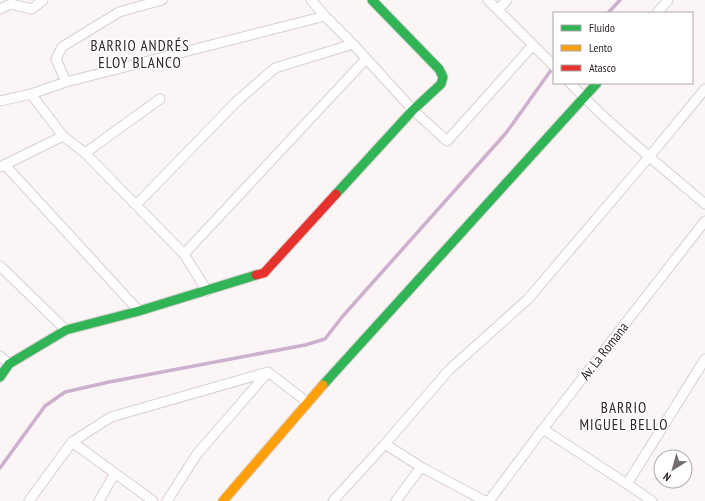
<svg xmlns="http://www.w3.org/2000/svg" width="705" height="501" font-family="'PT Sans Narrow',sans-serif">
<rect width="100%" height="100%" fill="#fbf5f5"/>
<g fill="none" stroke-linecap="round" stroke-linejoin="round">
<path stroke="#cdafce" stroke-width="3.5" d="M608,13L620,0
M0,468L45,406L65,392L109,382L305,345L325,339L342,317L506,133L554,66"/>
<g stroke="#d7d0d0" stroke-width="11">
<path id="street" d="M311,0L325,16L353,44L413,110L447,141L533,45
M488,0L554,66
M0,9L11,4L32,9L43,0
M498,10L507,0
M657,13L668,0
M66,82L56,59L62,47L119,12L162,0
M570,83C612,127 659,165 705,204
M31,94L63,136L85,153L184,254L207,291
M0,101L31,94L66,82L325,16
M85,153L160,99
M5,165L139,311
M0,167L63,136
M136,205L236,102L275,68L353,44
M184,254L366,59
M0,266L66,330
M0,356L9,364
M543,429L627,484L652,501
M72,442L153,501
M385,444L421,467L485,501
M627,484L705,359
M29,501L72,442L111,417L268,372L307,402
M99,501L115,473
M167,501L197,454L268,372
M333,501L385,444L449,370L528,299L649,157L705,89
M396,501L421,467
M489,501L543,429L705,221"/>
</g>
<g stroke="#d7d0d0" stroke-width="11">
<path id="fast" d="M336,194L413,110L441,84L443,77L439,69L372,0
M0,377L9,364L66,330L139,311L256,275
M323,385L597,83"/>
</g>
<g stroke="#d7d0d0" stroke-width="11">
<path id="slow" d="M223,501L323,385"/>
</g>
<g stroke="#d7d0d0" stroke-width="11">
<path id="jam" d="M256,275L264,273L336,194"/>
</g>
<use href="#street" stroke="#fefefe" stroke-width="9"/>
<use href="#fast" stroke="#30b455" stroke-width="9"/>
<use href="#slow" stroke="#ff9f0a" stroke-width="9"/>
<use href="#jam" stroke="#e5322d" stroke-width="9"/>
</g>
<g text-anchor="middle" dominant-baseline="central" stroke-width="3" stroke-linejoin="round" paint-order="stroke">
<g font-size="14" fill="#2f2526" stroke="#fff">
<text transform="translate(604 351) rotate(-52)">Av. La Romana</text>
</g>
<g font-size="15" letter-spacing="1" fill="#2f2526" stroke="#fff">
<text x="140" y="45">BARRIO ANDRÉS<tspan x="140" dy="17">ELOY BLANCO</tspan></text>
<text x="624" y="407">BARRIO<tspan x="624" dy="17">MIGUEL BELLO</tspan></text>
</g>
</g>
<rect x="553" y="12" width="140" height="72" fill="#ffffff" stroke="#aca8a8"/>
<rect x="561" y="25" width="20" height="6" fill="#30b455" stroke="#aca8a8"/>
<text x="589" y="32" font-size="12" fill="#2f2526">Fluido</text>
<rect x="561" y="45" width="20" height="6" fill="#ff9f0a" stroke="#aca8a8"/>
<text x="589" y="52" font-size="12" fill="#2f2526">Lento</text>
<rect x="561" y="65" width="20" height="6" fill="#e5322d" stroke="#aca8a8"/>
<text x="589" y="72" font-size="12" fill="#2f2526">Atasco</text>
<g transform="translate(673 469) rotate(217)"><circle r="19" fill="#ffffff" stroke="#aca8a8"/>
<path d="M0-3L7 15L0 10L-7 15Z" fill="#766e6e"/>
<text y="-6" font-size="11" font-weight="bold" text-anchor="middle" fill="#2f2526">N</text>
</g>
</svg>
